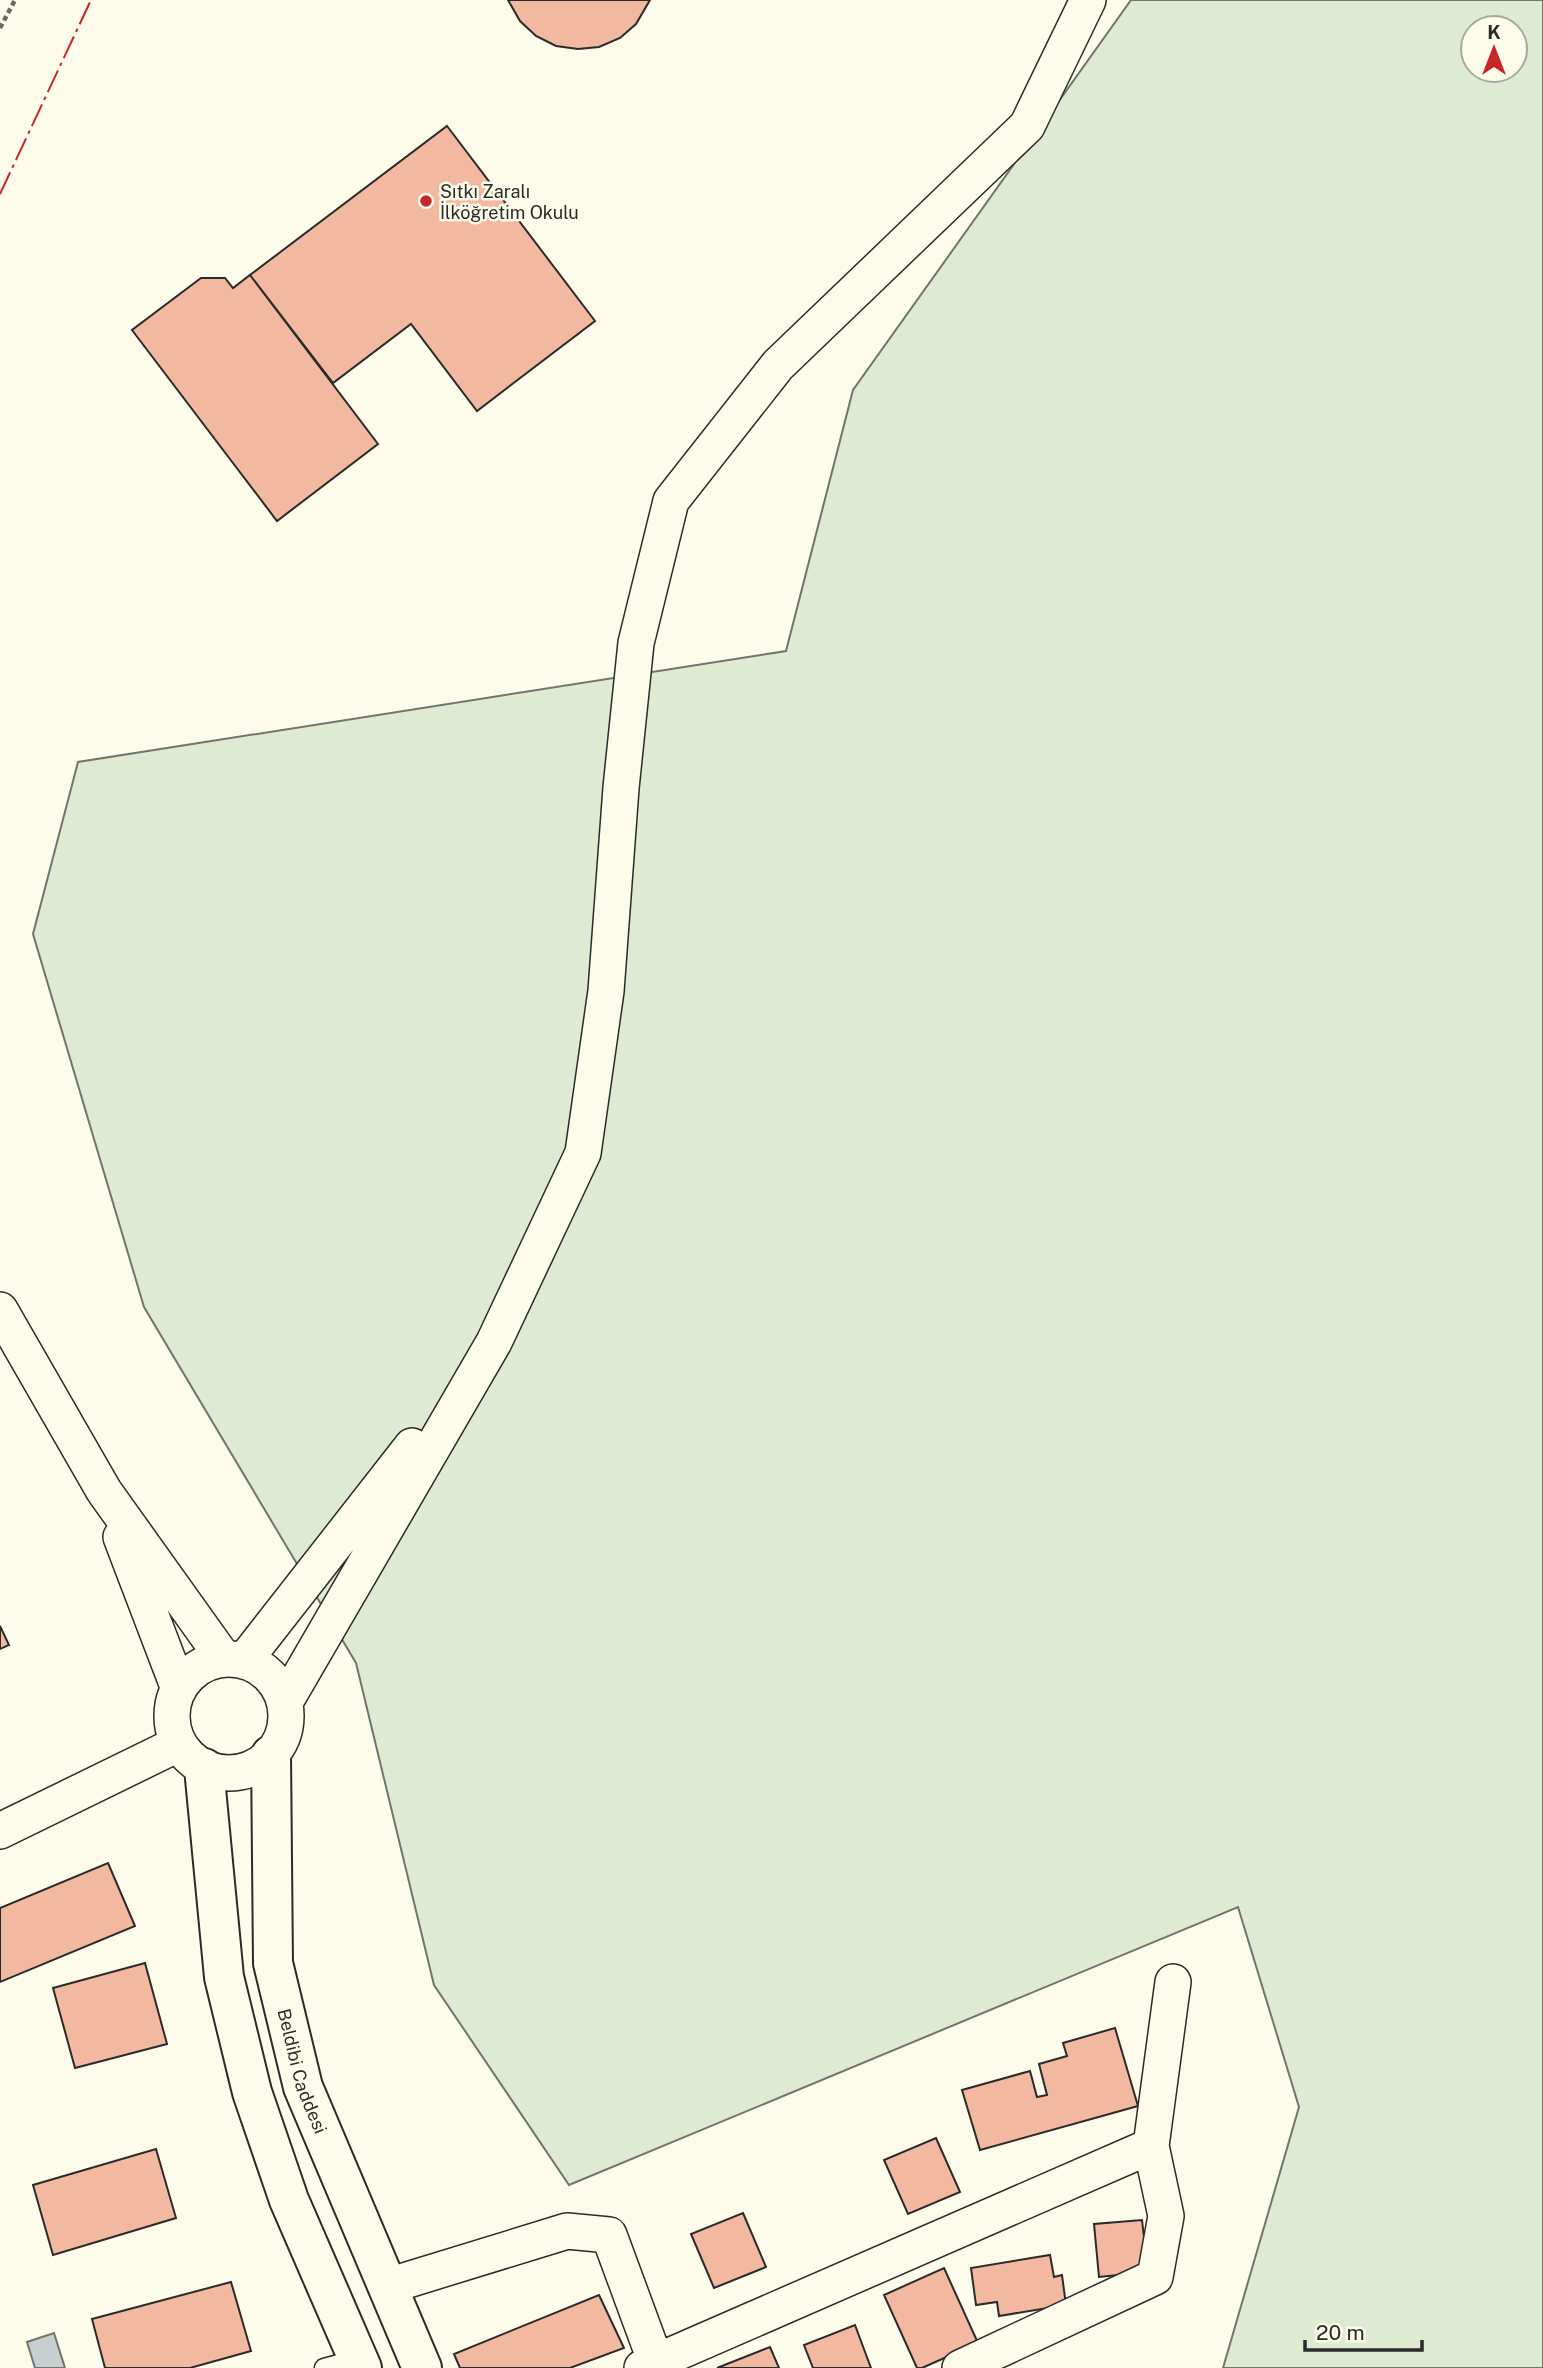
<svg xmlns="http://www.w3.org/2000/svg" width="1543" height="2368" font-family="'Public Sans',sans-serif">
<rect width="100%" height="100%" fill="#fdfbea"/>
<path fill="#deebd1" stroke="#74746e" stroke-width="2" fill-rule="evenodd" d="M1131,0H1543V2368H1223L1299,2107L1238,1907L569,2185L434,1985L356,1663L144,1307L33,934L78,762L786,651L853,390ZM1473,28H1515V70H1473Z"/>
<path fill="#c7d0d0" stroke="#74746e" stroke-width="2" d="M54,2333L65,2368H35L27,2342Z"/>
<path fill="#f2b8a0" stroke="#2b2b2b" stroke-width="2" d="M508,0H650L636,24L620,38L599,47L578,49L556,46L536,36L520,21Z
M447,126L595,321L477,411L411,324L333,383L250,275Z
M250,275L378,444L277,521L132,330L201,278H225L233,288Z
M0,1626L9,1645L0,1649Z
M108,1863L135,1926L0,1982V1908Z
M145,1963L167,2044L75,2068L53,1988Z
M1115,2028L1138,2106L980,2150L962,2090L1030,2071L1037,2097L1047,2095L1039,2064L1067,2056L1063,2043Z
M936,2138L960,2192L908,2214L884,2160Z
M156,2149L176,2218L53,2255L33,2185Z
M743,2213L766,2267L714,2288L691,2234Z
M1142,2220L1148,2272L1099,2277L1094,2224Z
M1050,2255L1054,2277L1062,2275L1066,2305L999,2316L997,2302L976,2305L971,2268Z
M944,2268L978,2343L922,2368H917L884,2295Z
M231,2282L251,2351L190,2368H105L92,2319Z
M599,2295L624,2348L570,2368H460L454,2354Z
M855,2325L871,2368H813L804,2345Z
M770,2347L779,2368H717Z"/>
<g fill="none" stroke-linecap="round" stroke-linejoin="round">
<g stroke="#2b2b2b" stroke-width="21">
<path id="lane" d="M324,2368L358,2359"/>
</g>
<g stroke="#2b2b2b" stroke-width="38">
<path id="street" d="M0,1310L104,1491L224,1659
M121,1537L179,1689
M172 1716a57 57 0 1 1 114 0a57 57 0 1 1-114 0Z
M244,1661L412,1446
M285,1702L494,1342L583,1153L606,991L621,788L636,643L671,501L778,365L1027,126L1088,0
M0,1831L178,1744
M1151,2146L1173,1982
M388,2286L567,2231L609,2235L658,2368
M642,2368L1151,2146L1166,2216L1155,2277L960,2368"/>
</g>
<g stroke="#2b2b2b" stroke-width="42">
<g id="secondary">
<path id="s1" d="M271,1755L273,1963L303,2087L422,2368"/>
<path d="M204,1768L224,1977L252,2092L289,2200L362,2368"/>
</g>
</g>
<path stroke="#6a6964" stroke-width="4.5" stroke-dasharray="5 3.5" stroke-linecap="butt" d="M0,28L15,0"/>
<use href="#lane" stroke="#fdfbea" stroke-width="18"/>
<use href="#street" stroke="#fdfbea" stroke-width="35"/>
<use href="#secondary" stroke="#fdfbea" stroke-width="38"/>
<path stroke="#c62828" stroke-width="2" stroke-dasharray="24 5 3.5 5" stroke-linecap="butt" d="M0,194L91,0"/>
</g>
<circle fill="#c62828" stroke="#fdfbea" stroke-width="2.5" cx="426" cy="201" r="7"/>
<g text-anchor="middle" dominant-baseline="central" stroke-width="5" stroke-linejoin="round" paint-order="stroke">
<g font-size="18" fill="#2b2b2b" stroke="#fdfbea" text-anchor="start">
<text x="440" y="191">Sıtkı Zaralı<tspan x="440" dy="21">İlköğretim Okulu</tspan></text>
</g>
<g font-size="18" fill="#2b2b2b" stroke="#fdfbea">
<text stroke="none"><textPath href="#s1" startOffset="320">Beldibi Caddesi</textPath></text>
</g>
</g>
<g transform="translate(1494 49)"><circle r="33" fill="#fdfbea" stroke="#a9a89e" stroke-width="2"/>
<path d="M0-5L12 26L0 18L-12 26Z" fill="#c62828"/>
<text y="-10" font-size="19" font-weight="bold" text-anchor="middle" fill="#2b2b2b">K</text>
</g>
<path d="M1305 2340v10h117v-10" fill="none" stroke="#2b2b2b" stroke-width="3.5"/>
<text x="1316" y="2340" font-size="21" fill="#2b2b2b" stroke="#fdfbea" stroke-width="5" paint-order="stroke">20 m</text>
</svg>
